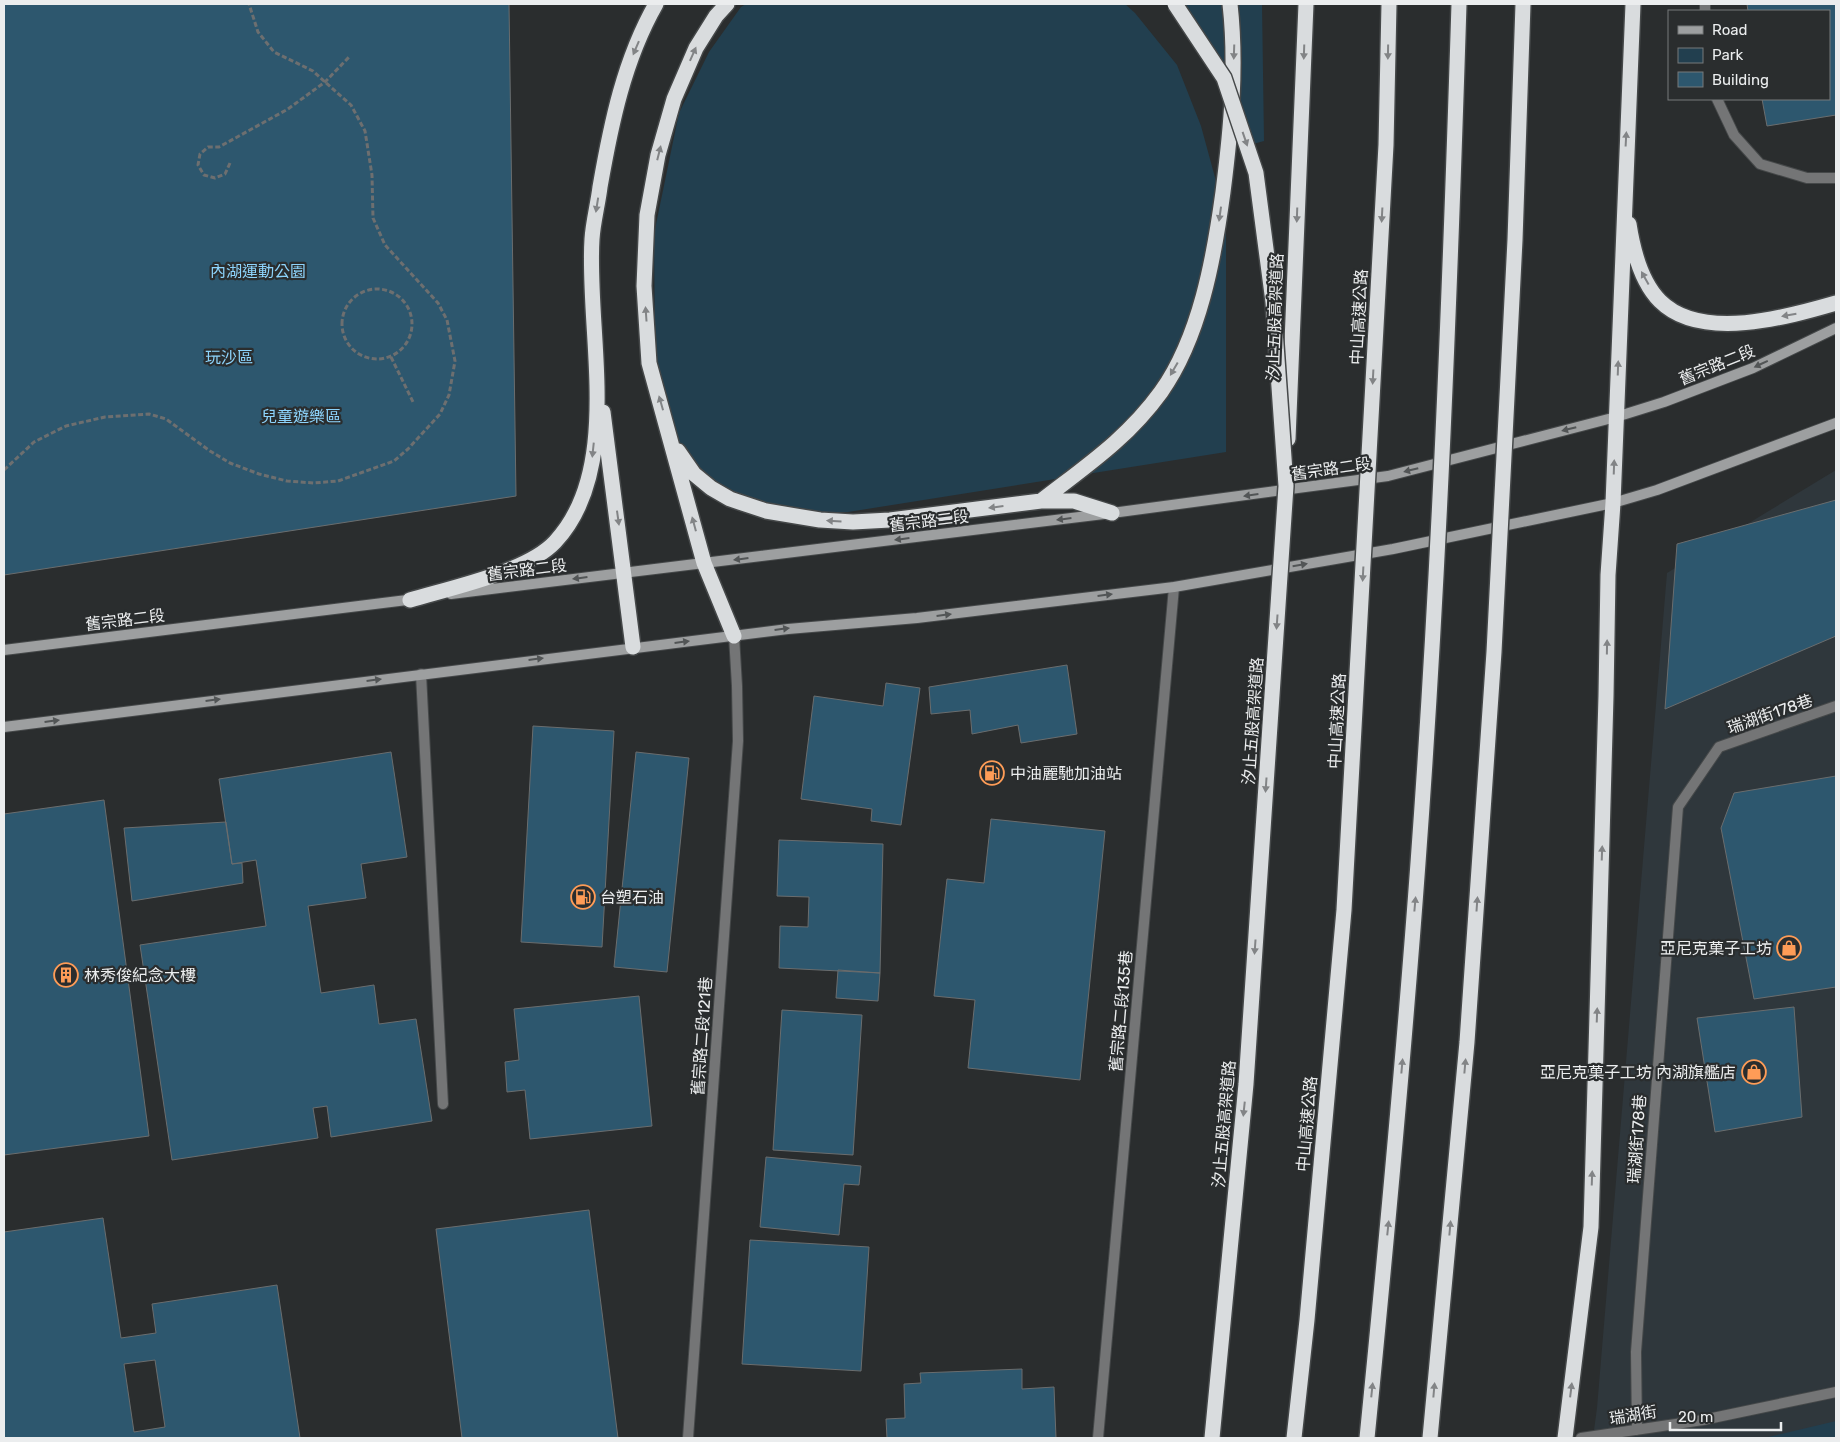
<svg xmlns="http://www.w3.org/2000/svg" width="1840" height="1442" font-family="Rubik,'Noto Sans TC',sans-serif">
<rect width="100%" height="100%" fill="#2a2d2e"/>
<path fill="#2f373c" d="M1836,470V1438H1593L1597,1408L1667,573Z"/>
<path fill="#223f4f" d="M746,4H1125L1135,13L1177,65L1201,126L1226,218V452L848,512L769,514L704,494L669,443L655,352L654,234L679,113L709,52L741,7Z
M1168,4H1262L1264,141L1253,144L1216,66Z
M1836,1421V1438H1764Z"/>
<path fill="#2d576e" stroke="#6a6d6e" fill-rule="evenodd" d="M4,4H509L516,496L4,575Z
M1747,4H1836V115L1767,126L1762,99H1829V11H1748Z
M1836,500V636L1665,709L1677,544Z
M1067,665L1077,734L1021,743L1018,725L972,734L970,710L931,714L929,687Z
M886,683L920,688L901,825L871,821L872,809L801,799L814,696L883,706Z
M533,726L614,731L602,947L521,942Z
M391,752L407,857L361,864L366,898L308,906L321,993L374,985L379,1024L416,1019L432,1121L331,1137L327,1106L313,1108L318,1138L172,1160L140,945L266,926L256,860L232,864L219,779Z
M636,752L689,758L667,972L614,967Z
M1836,776V987L1754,999L1721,828L1734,793Z
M104,800L149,1136L4,1155V814Z
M991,819L1105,831L1080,1080L968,1068L975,1000L934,996L947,879L984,883Z
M226,822L232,864L242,863L243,883L132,901L124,828Z
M779,840L883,844L880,973L779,968L780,926L808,927L809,897L777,896Z
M838,970L880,973L878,1001L836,998Z
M639,996L652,1126L530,1139L525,1090L507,1092L505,1062L519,1060L514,1009Z
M1794,1007L1802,1117L1715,1132L1697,1018Z
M782,1010L862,1015L853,1155L773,1150Z
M766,1157L861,1166L859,1185L844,1184L839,1235L760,1227Z
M589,1210L618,1438H462L436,1229Z
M103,1218L121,1338L156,1333L152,1304L277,1285L300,1438H4V1232ZM155,1360L165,1427L134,1432L124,1364Z
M750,1240L869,1247L861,1371L742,1364Z
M1022,1369V1389L1054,1387L1056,1438H887L886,1419L905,1418L904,1384L921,1383L920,1373Z"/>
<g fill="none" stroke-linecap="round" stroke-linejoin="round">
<g stroke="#454849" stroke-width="12">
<path id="lane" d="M1705,11V4
M1717,99L1734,135L1760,164L1807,178H1836
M421,674L443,1104"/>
</g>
<g stroke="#454849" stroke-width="12">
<path id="street" d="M1637,1430L1636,1352L1678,807L1719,747L1836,706
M688,1438L738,741L737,686L734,636
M1098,1438L1174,587
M1581,1438L1703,1420L1836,1392"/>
</g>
<g stroke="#454849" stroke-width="12">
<path id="secondary" d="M451,594L1112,513L1388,476L1616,417L1664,402L1753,368L1836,328
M4,650L415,599
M4,727L788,629L917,618L1174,587L1393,549L1613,503L1657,490L1836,423"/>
</g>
<g stroke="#454849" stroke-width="18">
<path id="highway" d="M727,4L716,16L696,48L674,99L658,155L647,215L644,286L649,363L704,563L734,636
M1629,224C1633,250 1641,282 1660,301C1701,342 1788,317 1836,303
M603,412L633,647
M1288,439L1306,4
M678,451L694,474L711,488L730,499L766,511L820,520L853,522L890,520L1041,501H1074L1112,513
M1041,501C1086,466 1127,439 1161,392C1200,337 1214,258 1223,192C1231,129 1237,67 1230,4
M410,600C450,588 527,572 555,542C624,468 586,331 592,239C593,222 598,204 600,187C611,124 624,60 656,4
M1565,1438L1591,1227L1606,696L1608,575L1613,503L1633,4"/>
</g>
<path stroke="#6d6f70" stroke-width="3" stroke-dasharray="5 2.5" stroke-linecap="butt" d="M230,163L225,174L215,178L204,175L198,165L200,154L208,147H219L288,109L325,82L350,56
M342 324a35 35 0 1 1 70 0a35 35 0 1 1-70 0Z
M391,357L414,404
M4,470L34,442L66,426L105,417L149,414L166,419L210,451L230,463L259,474L287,481L314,483L338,481L394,461L408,449L440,414L449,395L455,361L447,320L438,303L385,245L373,218L372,175L365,131L351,105L325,82L313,71L274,52L258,32L249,4"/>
<use href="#lane" stroke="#747576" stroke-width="10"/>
<use href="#street" stroke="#747576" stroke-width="10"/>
<use href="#secondary" stroke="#9d9fa0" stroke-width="10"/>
<use href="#highway" stroke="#d9dcde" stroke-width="15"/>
<g stroke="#454849" stroke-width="18" stroke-linecap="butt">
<path id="highway-bridge" d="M1175,4L1224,78L1256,173L1273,302L1286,486L1246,1084L1212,1438
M1294,1438L1307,1320L1344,910L1386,145L1389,4
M1367,1438C1386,1247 1404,1055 1418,863C1439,577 1450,290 1459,4
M1430,1438L1467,1042L1494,652L1515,240L1523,4"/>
</g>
<use href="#highway-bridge" stroke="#d9dcde" stroke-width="15"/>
</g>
<defs><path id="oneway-solid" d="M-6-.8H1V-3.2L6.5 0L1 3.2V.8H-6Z" transform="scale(1.25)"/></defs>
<g fill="#828486">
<use href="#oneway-solid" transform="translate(636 48) rotate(113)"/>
<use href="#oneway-solid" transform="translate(1234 52) rotate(92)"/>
<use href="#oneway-solid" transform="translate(1304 52) rotate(92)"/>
<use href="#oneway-solid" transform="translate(1388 52) rotate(91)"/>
<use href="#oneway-solid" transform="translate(693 54) rotate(-66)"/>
<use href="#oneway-solid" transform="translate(1245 139) rotate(71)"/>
<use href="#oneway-solid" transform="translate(1626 139) rotate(-87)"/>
<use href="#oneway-solid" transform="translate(659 153) rotate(-76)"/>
<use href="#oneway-solid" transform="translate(597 205) rotate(99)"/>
<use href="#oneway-solid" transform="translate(1220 214) rotate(98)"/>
<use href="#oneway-solid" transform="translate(1297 215) rotate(92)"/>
<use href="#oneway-solid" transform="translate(1382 215) rotate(93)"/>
<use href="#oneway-solid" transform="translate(1645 278) rotate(-119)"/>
<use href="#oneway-solid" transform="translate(646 314) rotate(-94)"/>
<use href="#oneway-solid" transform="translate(1789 315) rotate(170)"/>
<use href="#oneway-solid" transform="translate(1618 368) rotate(-88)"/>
<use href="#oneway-solid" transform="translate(1174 369) rotate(120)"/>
<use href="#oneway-solid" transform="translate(1373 377) rotate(93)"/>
<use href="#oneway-solid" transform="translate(661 403) rotate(-106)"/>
<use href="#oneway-solid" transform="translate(593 450) rotate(96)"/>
<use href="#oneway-solid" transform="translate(1614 467) rotate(-88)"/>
<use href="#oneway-solid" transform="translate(996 507) rotate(173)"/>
<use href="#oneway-solid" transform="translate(618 518) rotate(82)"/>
<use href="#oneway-solid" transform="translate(834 521) rotate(-177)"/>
<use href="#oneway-solid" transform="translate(694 524) rotate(-105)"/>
<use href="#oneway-solid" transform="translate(1363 574) rotate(93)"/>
<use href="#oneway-solid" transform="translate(1277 622) rotate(94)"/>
<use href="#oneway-solid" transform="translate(1607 647) rotate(-89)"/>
<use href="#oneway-solid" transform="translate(1266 785) rotate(94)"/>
<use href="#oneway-solid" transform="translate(1602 853) rotate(-88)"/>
<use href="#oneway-solid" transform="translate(1415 904) rotate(-85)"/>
<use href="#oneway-solid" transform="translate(1477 904) rotate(-86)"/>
<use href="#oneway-solid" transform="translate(1255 947) rotate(94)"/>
<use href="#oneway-solid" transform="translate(1597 1015) rotate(-88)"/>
<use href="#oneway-solid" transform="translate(1402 1066) rotate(-85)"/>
<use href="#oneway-solid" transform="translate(1465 1066) rotate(-85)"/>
<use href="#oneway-solid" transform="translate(1244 1109) rotate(96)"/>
<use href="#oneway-solid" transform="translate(1592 1178) rotate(-88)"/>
<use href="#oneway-solid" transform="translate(1388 1228) rotate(-84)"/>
<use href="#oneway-solid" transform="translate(1450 1228) rotate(-85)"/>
<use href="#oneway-solid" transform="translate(1372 1390) rotate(-84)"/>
<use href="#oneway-solid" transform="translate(1434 1390) rotate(-85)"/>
<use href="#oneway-solid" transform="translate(1571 1390) rotate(-83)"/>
</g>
<g fill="#525556">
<use href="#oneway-solid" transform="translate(1761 364) rotate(155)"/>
<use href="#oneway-solid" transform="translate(1569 429) rotate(166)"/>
<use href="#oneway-solid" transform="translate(1411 470) rotate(166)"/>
<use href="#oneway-solid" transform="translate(1251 495) rotate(172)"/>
<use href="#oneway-solid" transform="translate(1064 519) rotate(173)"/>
<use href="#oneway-solid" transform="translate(902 539) rotate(173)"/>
<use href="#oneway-solid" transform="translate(741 559) rotate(173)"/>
<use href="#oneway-solid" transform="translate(1300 565) rotate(-10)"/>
<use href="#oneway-solid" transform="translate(580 578) rotate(173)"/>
<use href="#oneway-solid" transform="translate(1105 595) rotate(-7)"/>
<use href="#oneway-solid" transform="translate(944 615) rotate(-7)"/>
<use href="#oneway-solid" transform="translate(782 629) rotate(-7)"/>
<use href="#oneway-solid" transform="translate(682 642) rotate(-7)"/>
<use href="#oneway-solid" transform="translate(536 659) rotate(-7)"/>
<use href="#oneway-solid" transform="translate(374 680) rotate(-7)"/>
<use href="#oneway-solid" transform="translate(213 700) rotate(-7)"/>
<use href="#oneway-solid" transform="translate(52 721) rotate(-7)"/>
</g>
<defs>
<g id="fuel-ring" transform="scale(1.25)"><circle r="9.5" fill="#2a2d2e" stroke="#fe9c57" stroke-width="1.5"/><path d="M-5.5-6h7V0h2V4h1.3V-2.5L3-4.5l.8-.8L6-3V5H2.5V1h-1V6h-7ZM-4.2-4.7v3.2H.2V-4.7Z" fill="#fe9c57"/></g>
<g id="shop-ring" transform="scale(1.25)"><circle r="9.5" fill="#2a2d2e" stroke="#fe9c57" stroke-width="1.5"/><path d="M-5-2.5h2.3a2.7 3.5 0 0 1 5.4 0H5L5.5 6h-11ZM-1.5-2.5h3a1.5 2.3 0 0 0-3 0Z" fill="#fe9c57"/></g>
<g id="building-ring" transform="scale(1.25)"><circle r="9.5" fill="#2a2d2e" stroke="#fe9c57" stroke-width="1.5"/><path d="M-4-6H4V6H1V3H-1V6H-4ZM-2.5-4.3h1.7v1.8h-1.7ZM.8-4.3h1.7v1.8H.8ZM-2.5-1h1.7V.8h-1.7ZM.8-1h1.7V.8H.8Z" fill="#fe9c57"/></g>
</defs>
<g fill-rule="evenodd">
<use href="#fuel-ring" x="992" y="773"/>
<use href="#fuel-ring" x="583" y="897"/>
<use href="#shop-ring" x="1789" y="948"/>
<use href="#building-ring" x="66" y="975"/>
<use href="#shop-ring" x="1754" y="1072"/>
</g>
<g text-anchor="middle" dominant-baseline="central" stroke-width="4.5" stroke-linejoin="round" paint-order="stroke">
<g font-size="16" fill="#8dd4fc" stroke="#2a2d2e">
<text x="258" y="271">內湖運動公園</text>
<text x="229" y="357">玩沙區</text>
<text x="301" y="416">兒童遊樂區</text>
</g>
<g font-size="16" fill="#ebedee" stroke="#2a2d2e">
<text transform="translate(1275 317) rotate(-88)">汐止五股高架道路</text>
<text transform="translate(1359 317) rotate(-87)">中山高速公路</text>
<text transform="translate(1717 365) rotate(-22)">舊宗路二段</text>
<text transform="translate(1331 469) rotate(-8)">舊宗路二段</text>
<text transform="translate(929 521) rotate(-7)">舊宗路二段</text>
<text transform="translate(527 570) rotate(-7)">舊宗路二段</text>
<text transform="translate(125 620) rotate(-7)">舊宗路二段</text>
<text transform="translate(1770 714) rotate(-19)">瑞湖街178巷</text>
<text transform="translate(1253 721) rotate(-86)">汐止五股高架道路</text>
<text transform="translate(1337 721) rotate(-87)">中山高速公路</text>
<text transform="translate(1121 1011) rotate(-85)">舊宗路二段135巷</text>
<text transform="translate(702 1036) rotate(-86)">舊宗路二段121巷</text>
<text transform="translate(1224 1124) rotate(-85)">汐止五股高架道路</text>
<text transform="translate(1307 1124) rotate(-85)">中山高速公路</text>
<text transform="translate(1637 1139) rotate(-86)">瑞湖街178巷</text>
<text transform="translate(1633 1415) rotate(-9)">瑞湖街</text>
</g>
<g font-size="16" fill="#ebedee" stroke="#2a2d2e" text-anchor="start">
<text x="1010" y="773">中油麗馳加油站</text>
<text x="600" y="897">台塑石油</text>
<text x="1772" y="948" text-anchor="end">亞尼克菓子工坊</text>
<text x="84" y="975">林秀俊紀念大樓</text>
<text x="1736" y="1072" text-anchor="end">亞尼克菓子工坊 內湖旗艦店</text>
</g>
</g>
<rect width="1840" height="1442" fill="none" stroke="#ebedee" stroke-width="10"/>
<rect x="1668" y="10" width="162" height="90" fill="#2a2d2e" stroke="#777a7b"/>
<rect x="1678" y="26" width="25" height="8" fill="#9d9fa0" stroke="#777a7b"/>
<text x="1712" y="35" font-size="15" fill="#ebedee">Road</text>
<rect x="1678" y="48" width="25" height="15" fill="#223f4f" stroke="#777a7b"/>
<text x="1712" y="60" font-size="15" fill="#ebedee">Park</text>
<rect x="1678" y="72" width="25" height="15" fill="#2d576e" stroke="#777a7b"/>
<text x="1712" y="85" font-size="15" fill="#ebedee">Building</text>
<path d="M1670 1422v8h111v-8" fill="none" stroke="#ebedee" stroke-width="2.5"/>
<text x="1678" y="1422" font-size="15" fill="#ebedee" stroke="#2a2d2e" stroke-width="4" paint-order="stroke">20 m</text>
</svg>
